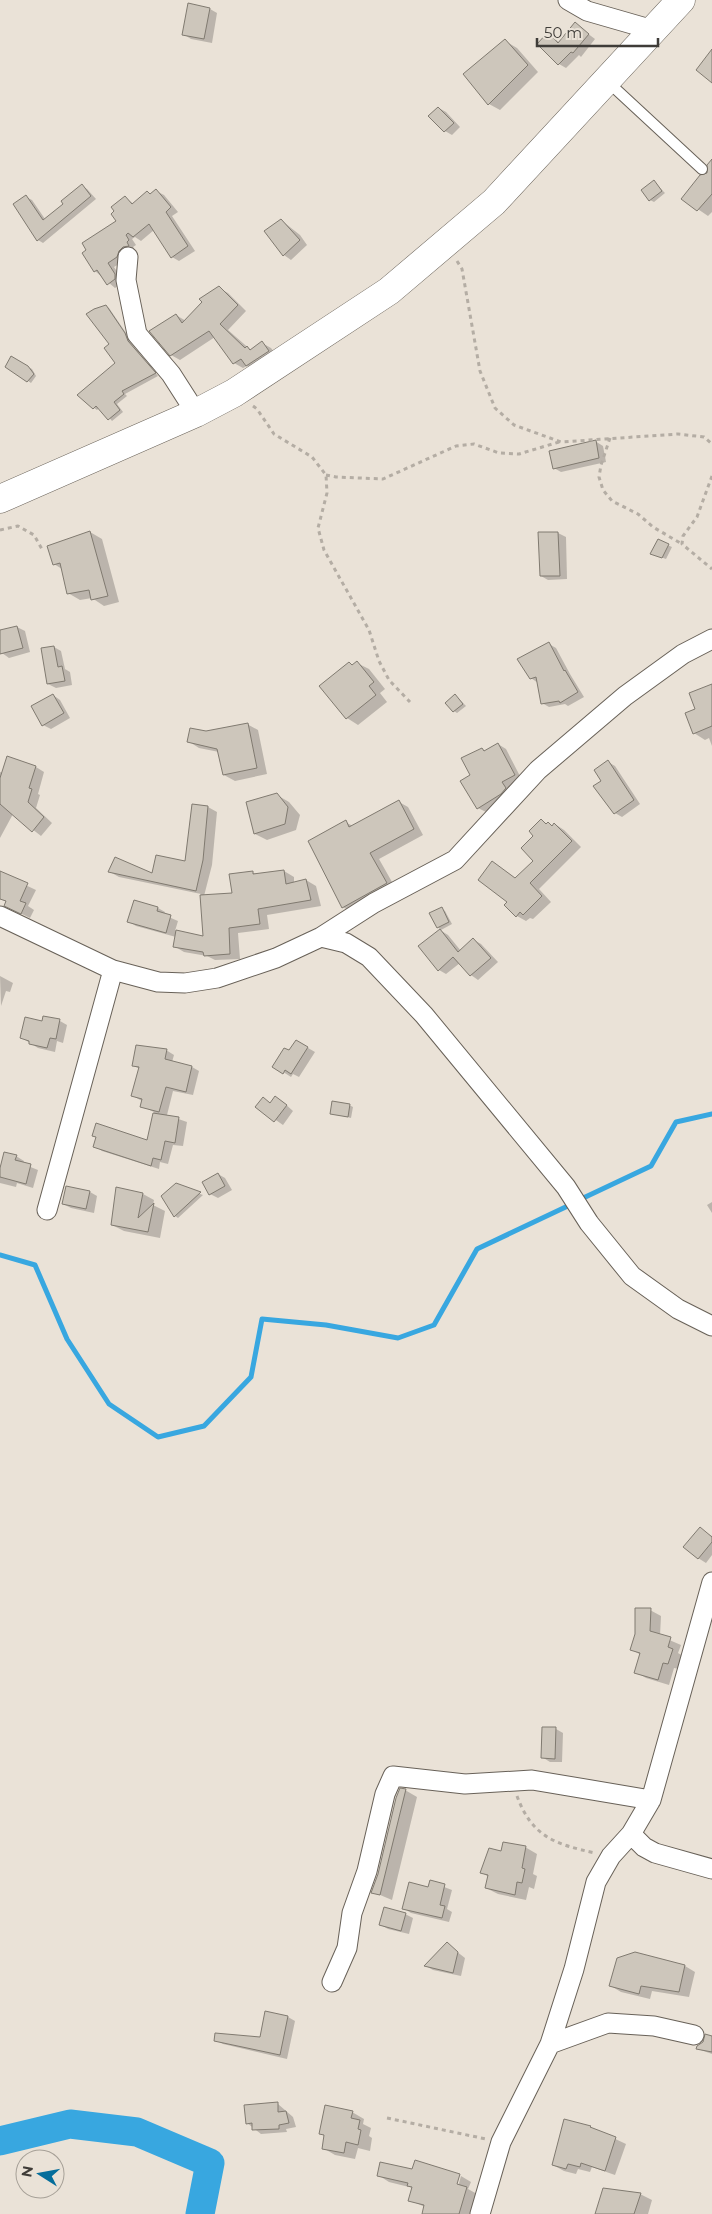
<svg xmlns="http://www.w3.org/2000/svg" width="712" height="2214" font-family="Montserrat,sans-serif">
<rect width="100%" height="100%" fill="#eae2d7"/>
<path fill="#0003" d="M189,5L210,9L217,13L212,43L191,39L183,34Z
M575,24L595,39L581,57L579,55L566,68L559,64L548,34L560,43Z
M505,41L517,48L538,72L500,110L489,104Z
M439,108L446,112L460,127L452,135L445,131Z
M712,161V212L708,216L683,199L709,174Z
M654,182L665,193L654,202L650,200Z
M82,186L87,189L96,199L43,243L38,240L26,197L32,200L45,219L65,204Z
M156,191L164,195L178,212L172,216L195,251L179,261L172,257L154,230L141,241L135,237L132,239L136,245L133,247L135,250L130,251L124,261L114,267L122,279V283L115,288L95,271L118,221L125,198L134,204L147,192L152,194Z
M281,220L300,235L307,245L291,260L284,255L266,231Z
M219,288L228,293L246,311L228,330L252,351L262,343L271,348L277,356L256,371L247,366L243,368L234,363L215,337L180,360L171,355L176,315L186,321Z
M106,306L109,308L128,336L132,344L158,376L125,394L127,396L117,404L123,412L112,421L100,407L97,410L94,408L116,363L111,344Z
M11,358L32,369L36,376L31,383L7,366Z
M595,441L603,446L606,462L561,472L554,468Z
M90,532L102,539L119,602L104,606L92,598L80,600L68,593L62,569L54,564Z
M558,533L566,537L567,579L548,580L541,576L539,534Z
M658,541L672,547L666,559L655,555Z
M17,627L25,631L30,652L9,658L2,653L0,632Z
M549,644L556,648L570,674L584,697L568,706L565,704L549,707L542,703L538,683L531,678Z
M54,647L61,651L65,669L70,672L72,685L56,688L48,684Z
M349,663L354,666L357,663L369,669L385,689L380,693L387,702L358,725L347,718Z
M712,686V746L709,738L705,740L694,733L697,710Z
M53,695L60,700L70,718L51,729L43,725Z
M458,698L466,706L457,713L454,711Z
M247,724L258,730L267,774L235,781L224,775L219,752L199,748L188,741Z
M498,744L506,749L522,780L509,787L513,793L508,798L486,812L478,808L471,775L482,749L486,751Z
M8,758L36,767L44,772L38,794L40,795L36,808L52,823L41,836L13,814L0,838V772L3,773Z
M608,762L615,766L640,804L622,817L615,813L595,787L603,781Z
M277,795L289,802L300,815L296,830L267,840L255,834Z
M399,802L408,807L423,835L379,859L396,889L353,913L343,907L345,822L353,826Z
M193,805L208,807L217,812L212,865L204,896L233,894L252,872L257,875L284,871L294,877V883L306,880L316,886L321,906L267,915L269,929L238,933L240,959L215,960L207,956L184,952L174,946L176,937L136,926L128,921L158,908L165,912L164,915L178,921L175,931L204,937L201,894L119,877L110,872L153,875L187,862Z
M541,821L553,826L555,824L564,830L581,847L539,889L551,902L533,919L530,918L526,921L517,916L492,862L516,879L535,861V836Z
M0,873L36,890L28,906L34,910L30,918L14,910L7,902L0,899Z
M442,909L445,911L452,924L441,930L438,927Z
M440,930L448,935L461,951L474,940L481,944L498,962L478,980L471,975L460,963L446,974L439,970Z
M0,976L13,983L10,992L6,991L1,1006Z
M44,1017L60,1021L67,1025L63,1043L57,1041L55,1052L38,1048L22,1038L43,1022Z
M296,1041L315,1052L299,1077L293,1074L291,1077L274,1066L290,1052Z
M166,1050L174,1055L172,1062L192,1067L199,1071L193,1095L173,1091L167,1115L187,1122L183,1146L173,1145L168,1164L160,1162L159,1169L102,1151L95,1146L148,1142L154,1112L141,1106L142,1101L133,1096L140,1069L134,1066Z
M263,1098L271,1103L283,1102L293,1111L283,1125L257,1107Z
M349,1105L353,1107L351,1118L331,1113Z
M16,1156L24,1161L23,1164L38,1170L33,1188L17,1183L16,1187L0,1183V1168Z
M218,1174L225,1178L232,1190L218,1198L210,1194Z
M176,1185L203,1195L178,1218L175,1216Z
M90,1192L97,1196L94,1213L71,1208L63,1204Z
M143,1194L154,1200L153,1205L165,1211L160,1238L124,1231L112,1225Z
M712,1202V1213L707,1205Z
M700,1529L712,1536V1555L706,1563L698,1558Z
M650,1610L661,1616L660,1636L681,1645L678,1653L683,1656L679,1669L674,1668L669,1685L646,1678L636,1672L641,1655L632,1650Z
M556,1729L563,1733L562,1762H550L542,1757Z
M405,1790L417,1797L392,1900L373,1892Z
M525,1847L537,1854L533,1874L537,1876L534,1889L529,1887L526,1900L498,1894L486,1888L489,1877L482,1873L502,1853Z
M431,1882L452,1890L447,1909L452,1912L449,1922L411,1913L403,1908L429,1888Z
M405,1914L413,1918L409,1934L388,1929L381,1925Z
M447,1944L465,1958L461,1976L433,1970L426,1966Z
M635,1953L685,1966L695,1972L689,1997L652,1991L650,1999L621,1992L611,1986Z
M288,2017L295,2021L287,2059L223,2044L216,2040L261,2038Z
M712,2037V2054L698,2049Z
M278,2104L293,2117L296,2127L286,2129L287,2132L261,2134L247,2123Z
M352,2112L364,2119L363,2124L371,2128L369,2136L372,2138L370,2151L358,2148L355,2159L335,2155L323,2148L325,2136L320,2133Z
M590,2127L626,2144L615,2175L592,2167L590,2172L578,2169L576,2174L564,2171L553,2165Z
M416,2162L461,2176H458L454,2190H457L461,2176L471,2182L468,2189L477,2194L472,2214H423L425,2207L409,2200L413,2188L389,2182L378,2175L413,2171Z
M640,2194L652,2200L648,2214H596Z"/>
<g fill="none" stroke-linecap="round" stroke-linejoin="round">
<path stroke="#38a7e0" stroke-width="5" d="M579,1200L651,1166L676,1122L712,1114
M0,1255L35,1265L67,1339L109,1404L158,1437L204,1426L251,1377L262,1319L326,1325L398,1338L434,1325L477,1249L572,1204"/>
<path stroke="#38a7e0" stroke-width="29" d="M0,2141L70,2124L137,2132L210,2163L200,2214"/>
</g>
<path fill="#cdc6bb" stroke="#807a70" d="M188,3L210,8L204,39L182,35Z
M575,22L589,34L573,53L571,52L558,65L537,44L548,32L558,43Z
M505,39L528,65L488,105L463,74Z
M712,49V83L696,70Z
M438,107L454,123L444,132L428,116Z
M712,159V194L697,211L681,199L700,175L707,173V165Z
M654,180L662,191L649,201L641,190Z
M82,184L91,196L37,241L13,204L26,195L43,220L63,204L61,201Z
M156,189L171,207L166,212L188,246L171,258L149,224L133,237L128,233L126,235L129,240L127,242L129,246L123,247L119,251L117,257L108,263L115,274V279L107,285L97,270L94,272L82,253L86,250L82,243L116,221L111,214L114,211L111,207L125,196L132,204L147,191L150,194Z
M281,219L300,240L283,256L264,231Z
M219,286L238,305L220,324L245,348L247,346L250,350L262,341L269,351L246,366L241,359L233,364L209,331L170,356L149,331L176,314L182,323L202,302L199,299Z
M106,305L125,333L128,341L156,373L122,391L124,394L114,402L120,410L108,420L96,406L93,409L77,395L115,363L104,348L109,344L86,314L94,309Z
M11,356L28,366L34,374L27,382L5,367Z
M596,440L599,458L553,469L549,451Z
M90,531L108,596L91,600L89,590L67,594L60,563L53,565L47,546Z
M538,532H558L560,576H540Z
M658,539L669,544L662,558L650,554Z
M17,626L23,648L0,654V630Z
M549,642L564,671L565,670L578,692L560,703L559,701L541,704L536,677L530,679L517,659Z
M54,646L58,667L62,666L65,681L47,684L41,648Z
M357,661L374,682L369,686L376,695L346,719L319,686L349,662L352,665Z
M712,684V726L693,734L685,713L695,709L689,693Z
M53,694L64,713L42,726L31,706Z
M455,694L463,704L453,712L445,703Z
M248,723L257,768L223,775L217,749L187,742L190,728L206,731Z
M498,743L515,775L502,782L506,788L501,794L477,809L460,781L470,775L461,758L482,748L484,751Z
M7,756L36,766L29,788L32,789L28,802L44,817L32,832L0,804V778Z
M608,760L634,800L614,814L593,786L601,781L594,770Z
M277,793L288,807L285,824L254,834L246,802Z
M399,800L414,829L370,853L387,883L342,908L308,841L346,820L349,827Z
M192,804L208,806L203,860L196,891L108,872L115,857L152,873L156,855L185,861Z
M541,819L546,824L548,822L552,826L554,823L572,841L530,883L542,896L523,915L520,912L516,917L504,905L507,902L478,880L492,861L515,878L533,861L521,848L533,836L529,831Z
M284,870L286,884L306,879L311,900L258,909L260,924L229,928L230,954L204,956L203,952L173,947L176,930L203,936L200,895L232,893L229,874L253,871V874Z
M0,871L28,883L20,901L26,903L21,914L4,906L6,901L0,899Z
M134,900L158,907L157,911L171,915L166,933L127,922Z
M442,907L449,922L437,928L429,913Z
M440,929L458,952L473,938L491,958L470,976L453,957L438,971L418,946Z
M43,1016L60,1019L56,1039L50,1038L47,1048L29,1044V1041L20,1038L25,1017L42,1021Z
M296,1040L308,1047L291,1074L285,1070L283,1074L272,1067L284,1048L289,1050Z
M136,1045L167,1049L165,1059L192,1066L186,1092L166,1087L159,1112L140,1107L142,1099L131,1096L139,1067L132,1066Z
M275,1096L287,1105L274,1122L255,1107L263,1097L270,1103Z
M332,1101L350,1104L348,1117L330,1114Z
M153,1113L179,1117L175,1143L165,1141L161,1160L153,1158L151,1166L93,1147L96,1137L92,1136L96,1123L147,1140Z
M4,1152L17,1155L15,1160L31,1164L26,1184L0,1177V1168Z
M218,1173L225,1186L209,1195L202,1182Z
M176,1183L201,1192L174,1217L161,1196Z
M66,1186L90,1191L86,1209L62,1204Z
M116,1187L143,1193L138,1218L154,1203L148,1232L111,1225Z
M700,1527L712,1537V1542L698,1559L683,1547Z
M635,1608H651L650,1631L671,1637L668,1647L673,1649L668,1664L663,1663L658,1680L634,1673L640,1653L630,1650L635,1634Z
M542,1727H556L555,1759L541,1758Z
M400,1788L406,1789L380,1895L371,1893L378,1874L396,1798Z
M503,1842L526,1846L522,1868L525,1869L522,1883L517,1882L515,1895L485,1888L488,1875L480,1873L489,1848L501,1851Z
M430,1880L445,1884L440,1905L445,1906L442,1918L402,1909L409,1882L428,1887Z
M384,1907L406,1913L401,1931L379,1925Z
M447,1942L458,1952L453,1973L424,1966Z
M635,1952L685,1965L679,1992L641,1986L639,1994L609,1986L617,1958Z
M265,2011L288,2016L280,2055L214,2041L215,2033L260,2037Z
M705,2034L712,2036V2052L696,2049L697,2046L703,2042Z
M278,2102V2112L286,2111L289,2123L279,2125V2129L252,2130V2123L246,2124L244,2105Z
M325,2105L353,2111L351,2118L360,2120L358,2129L361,2130L358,2145L346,2142L344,2153L322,2149L324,2135L319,2134Z
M564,2119L591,2126L590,2127L616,2137L605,2171L581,2163L580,2167L568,2164L566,2169L552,2165Z
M415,2160L460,2174L457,2184L467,2187L459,2214H422L424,2205L408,2201L412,2187L407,2186L408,2183L377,2176L380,2162L412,2169Z
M603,2188L641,2193L634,2214H595Z"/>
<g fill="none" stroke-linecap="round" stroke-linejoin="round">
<g stroke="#686158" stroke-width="12">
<path id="lane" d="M607,81L702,169"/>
</g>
<g stroke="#686158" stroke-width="21">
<path id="street" d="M568,0L587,11L653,30
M128,257L126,280L137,334L171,374L196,413
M0,916L113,970L158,982L185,983L217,978L276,958L321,937L346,943L369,957L424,1015L566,1187L589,1223L632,1276L678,1309L712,1326
M321,937L374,903L455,860L538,770L625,696L683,654L712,639
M47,1210L113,970
M631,1834L644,1847L655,1853L712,1869
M332,1982L347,1948L352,1913L367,1871L385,1794L393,1776L465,1784L532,1780L651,1800
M550,2044L608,2023L654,2026L694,2035
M480,2214L501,2142L550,2044L574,1969L596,1882L611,1856L631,1834L651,1800L712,1582"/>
</g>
<g stroke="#686158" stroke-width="29">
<path id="secondary" d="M0,499L196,413L234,393L389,291L494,202L681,0"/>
</g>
<path stroke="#b4ada4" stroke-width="3" stroke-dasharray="4 4" stroke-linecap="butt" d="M457,261L462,269L480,371L495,408L514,425L561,442L678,434L704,437L712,444
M253,406L257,409L274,434L312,457L326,475L327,493L318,528L324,550L369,630L379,661L389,680L410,702
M610,438L601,465L599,477L603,490L612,501L638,514L653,527L682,544
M326,475L336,477L383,479L456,446L474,444L499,453L519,454L559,442
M712,476L697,517L683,536L682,544L712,569
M0,530L18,526L34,535L43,551
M517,1796C532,1837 555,1844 595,1853
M387,2118L486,2139"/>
<use href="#lane" stroke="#fff" stroke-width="10"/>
<use href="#street" stroke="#fff" stroke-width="19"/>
<use href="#secondary" stroke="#fff" stroke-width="28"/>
</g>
<g transform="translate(40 2174) rotate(281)"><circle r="24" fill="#eae2d7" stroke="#a6a097"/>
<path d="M0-4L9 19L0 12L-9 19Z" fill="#056e9b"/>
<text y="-8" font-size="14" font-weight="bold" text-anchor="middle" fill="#3f3c38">N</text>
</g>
<path d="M537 38v8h121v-8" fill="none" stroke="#3f3c38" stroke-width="2.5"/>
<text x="544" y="38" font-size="15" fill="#3f3c38" stroke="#eae2d7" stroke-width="4" paint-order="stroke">50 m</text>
</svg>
